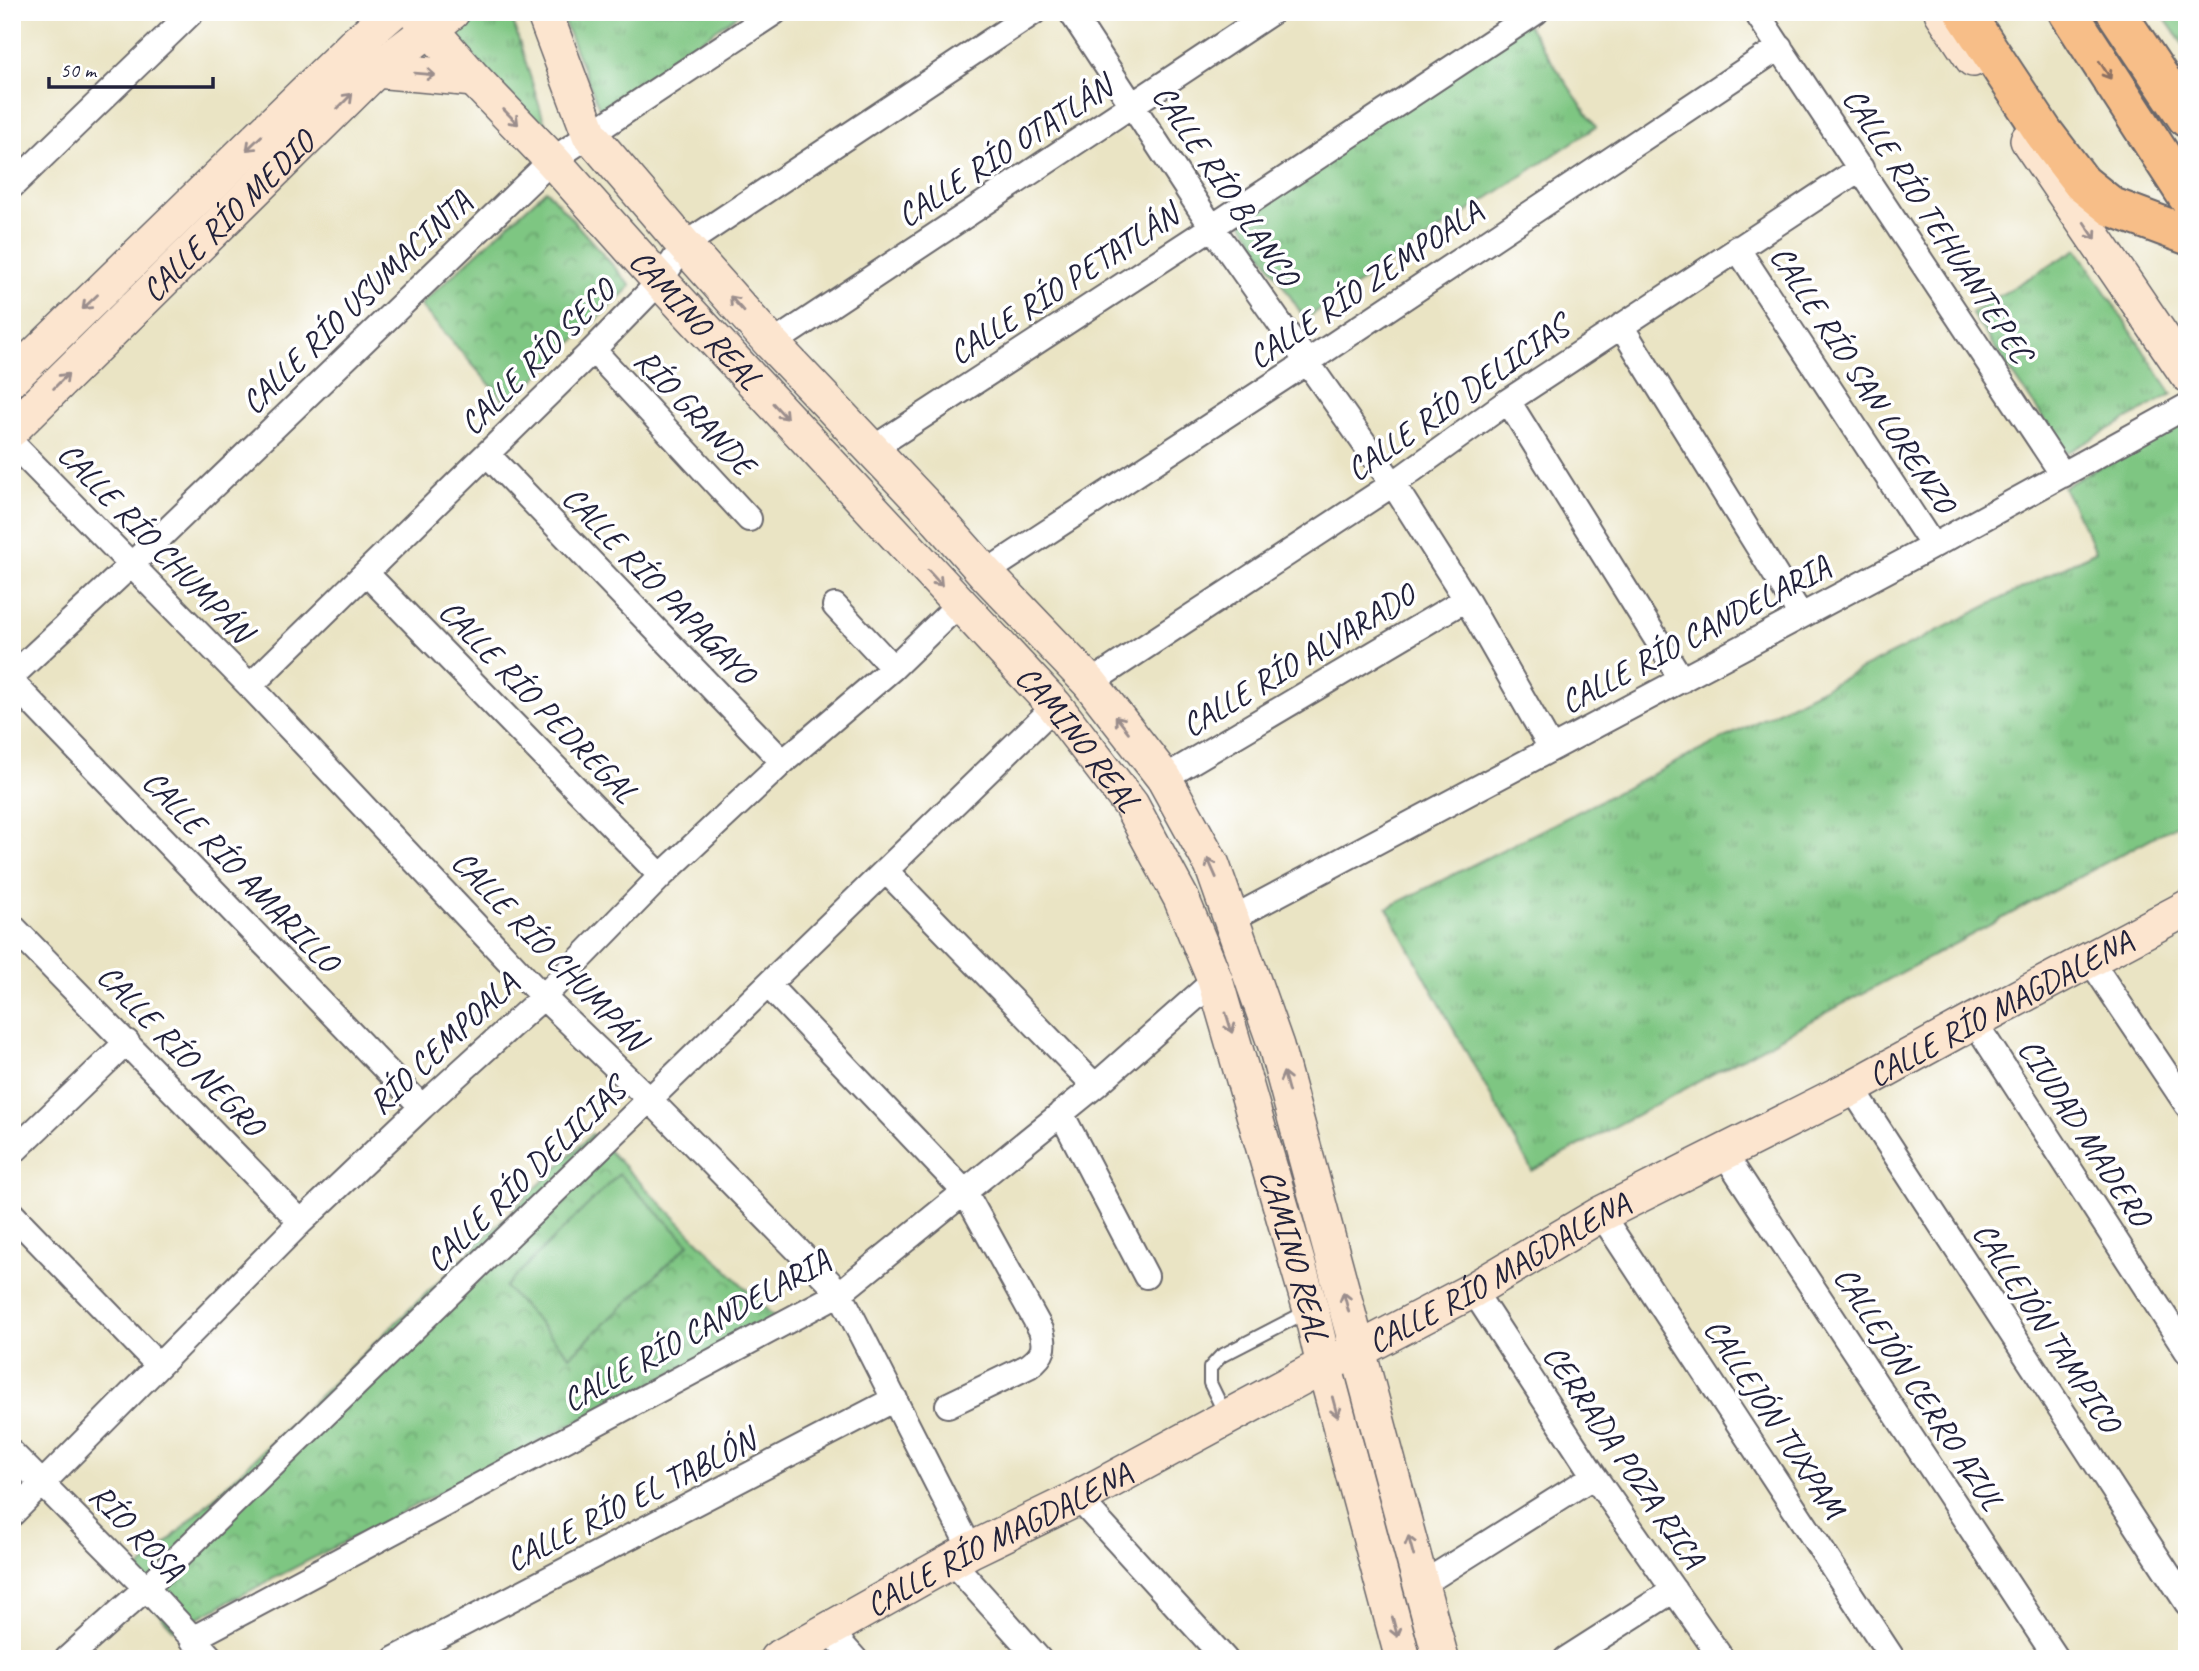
<svg xmlns="http://www.w3.org/2000/svg" width="2199" height="1671" font-family="Caveat,sans-serif">
<defs>
<pattern id="grass-tufts" width="24" height="20" patternUnits="userSpaceOnUse" patternTransform="scale(1.75)"><rect width="24" height="20" fill="#7ec682"/><path d="M3 7l-1-3M5 7V3M7 7l1-3M15 17l-1-3M17 17v-4M19 17l1-3" fill="none" stroke="#67a06c"/></pattern>
<pattern id="park-crowns" width="20" height="18" patternUnits="userSpaceOnUse" patternTransform="scale(1.75)"><rect width="20" height="18" fill="#7ec682"/><path d="M2 6a3 3 0 1 1 6 0M12 15a3 3 0 1 1 6 0" fill="none" stroke="#67a06c"/></pattern>
</defs>
<rect width="100%" height="100%" fill="#fff"/>
<filter id="ink" filterUnits="userSpaceOnUse"><feTurbulence type="fractalNoise" baseFrequency=".0143" numOctaves="2"/><feDisplacementMap in="SourceGraphic" scale="14" xChannelSelector="R" yChannelSelector="G"/><feConvolveMatrix kernelMatrix="1 2 1 2 8 2 1 2 1" color-interpolation-filters="sRGB"/></filter>
<filter id="wash" filterUnits="userSpaceOnUse"><feTurbulence type="fractalNoise" baseFrequency=".00686" numOctaves="4" result="noise"/><feDisplacementMap in="SourceGraphic" scale="28" xChannelSelector="R" yChannelSelector="G"/><feGaussianBlur stdDeviation="1.57" result="paint"/><feColorMatrix in="noise" values="0 0 0 0 0 0 0 0 0 0 0 0 0 0 0 0 0 1.4 0 .05"/><feComposite in="paint" operator="in"/></filter>
<g filter="url(#wash)">
<rect width="100%" height="100%" fill="#eae4c4"/>
<path fill="url(#grass-tufts)" stroke="#50745e" stroke-width="2" d="M489,12H510L551,143L454,35Z
M560,12H742L600,110Z
M1520,14L1596,127L1305,319L1232,207Z
M2077,249L2172,394L2067,453L1971,313Z
M2187,419V819L1532,1171L1387,908L2096,551L2063,487Z"/>
<path fill="url(#park-crowns)" stroke="#50745e" stroke-width="2" d="M2160,12H2187V50Z
M546,190L631,286L508,405L420,305Z
M592,1134L776,1319L174,1630L128,1580Z"/>
<path fill="#7ec682" stroke="#50745e" stroke-width="2" d="M619,1174L689,1244L570,1356L505,1287Z"/>
</g>
<g filter="url(#ink)">
<g fill="none" stroke-linecap="round" stroke-linejoin="round">
<g stroke="#68666b" stroke-width="16">
<path id="lane" d="M1225,1414L1210,1383V1368L1221,1356L1308,1311"/>
</g>
<g stroke="#68666b" stroke-width="28">
<path id="street" d="M1071,12L1212,227L1393,484L1466,599L1551,748
M1756,12L2063,475
M12,186L192,12
M1737,248L1933,546
M1621,326L1801,616
M772,344L1272,12
M593,350L749,519
M1508,401L1682,680
M12,443L250,686L543,997L650,1100L840,1293L971,1550
M872,449L1212,227L1536,12
M487,454L783,762
M366,573L661,876
M985,573L1306,363L1780,47
M835,606L893,668
M12,676L132,564L552,160L775,12
M12,682L422,1107
M1090,683L1393,484L1508,401L1861,168
M250,686L593,350L660,281L684,245L1034,12
M1164,778L1466,599
M886,871L1095,1086
M1233,918L1933,546L2187,406
M12,926L301,1222
M2090,960L2187,1105
M768,985L965,1192L1041,1330C1046,1347 1044,1355 1029,1366L948,1405
M1974,1021L2187,1351
M1852,1088L2187,1603
M1061,1113L1146,1276
M12,1153L127,1042
M1724,1153L2057,1659
M12,1214L158,1365
M1601,1214L1893,1659
M1473,1290L1594,1476L1722,1659
M12,1453L146,1588L212,1659
M1078,1498L1225,1659
M12,1514L301,1222L422,1107L543,997L661,876L783,762L893,668L959,604
M952,1562L1039,1659
M1421,1585L1594,1476
M829,1630L855,1659
M192,1639L840,1293L1095,1086L1215,980
M67,1659L146,1588L1055,706
M395,1659L895,1399
M1566,1659L1674,1590"/>
</g>
<g stroke="#68666b" stroke-width="38">
<g id="secondary">
<path id="s1" d="M415,12L474,79L552,160L660,281L1055,706L1131,805L1181,898L1215,980L1311,1310L1324,1365L1403,1659"/>
<path d="M544,12L590,135L684,245L772,344L923,503L985,573L1090,683L1164,778L1212,865L1276,1046L1441,1659"/>
<path d="M1942,12L1973,59"/>
<path d="M376,70L474,79"/>
<path d="M2028,140L2187,374"/>
<path d="M12,378L353,46L392,12"/>
<path id="s2" d="M12,429L376,70L452,12"/>
<path id="s3" d="M777,1659L971,1550L1078,1498L1324,1365L1359,1350L1473,1290L1601,1214L1852,1088L1974,1021L2187,908"/>
</g>
</g>
<g stroke="#68666b" stroke-width="42">
<path id="highway" d="M1964,12L2044,133L2082,183L2112,207L2187,235
M2068,12L2187,196
M2116,12L2187,118"/>
</g>
<use href="#lane" stroke="#fff" stroke-width="12"/>
<use href="#street" stroke="#fff" stroke-width="24"/>
<use href="#secondary" stroke="#fce5cf" stroke-width="35"/>
<use href="#highway" stroke="#f7be88" stroke-width="38"/>
</g>
<defs><path id="oneway-shaft" d="M-6 0H5M1.5-3L5.5 0L1.5 3" fill="none" stroke-width="1.6" stroke-linecap="round" stroke-linejoin="round" transform="scale(1.75)"/></defs>
<use stroke="#8c7062" href="#oneway-shaft" transform="translate(2105 70) rotate(57)"/>
<g stroke="#9a8d8c">
<use href="#oneway-shaft" transform="translate(425 74) rotate(5)"/>
<use href="#oneway-shaft" transform="translate(345 101) rotate(-45)"/>
<use href="#oneway-shaft" transform="translate(511 117) rotate(46)"/>
<use href="#oneway-shaft" transform="translate(254 143) rotate(136)"/>
<use href="#oneway-shaft" transform="translate(2090 231) rotate(56)"/>
<use href="#oneway-shaft" transform="translate(90 302) rotate(136)"/>
<use href="#oneway-shaft" transform="translate(737 304) rotate(-132)"/>
<use href="#oneway-shaft" transform="translate(61 381) rotate(-45)"/>
<use href="#oneway-shaft" transform="translate(780 411) rotate(47)"/>
<use href="#oneway-shaft" transform="translate(935 578) rotate(47)"/>
<use href="#oneway-shaft" transform="translate(1122 724) rotate(-128)"/>
<use href="#oneway-shaft" transform="translate(1212 868) rotate(-114)"/>
<use href="#oneway-shaft" transform="translate(1229 1023) rotate(73)"/>
<use href="#oneway-shaft" transform="translate(1286 1082) rotate(-105)"/>
<use href="#oneway-shaft" transform="translate(1346 1302) rotate(-105)"/>
<use href="#oneway-shaft" transform="translate(1335 1407) rotate(75)"/>
<use href="#oneway-shaft" transform="translate(1411 1546) rotate(-105)"/>
<use href="#oneway-shaft" transform="translate(1395 1627) rotate(75)"/>
</g>
</g>
<g text-anchor="middle" dominant-baseline="central" stroke-width="7" stroke-linejoin="round" paint-order="stroke">
<g font-size="33" fill="#22223b" stroke="#fff">
<text transform="translate(1004 151) rotate(-33)">CALLE RÍO OTATLÁN</text>
<text transform="translate(1226 185) rotate(56)">CALLE RÍO BLANCO</text>
<text stroke="none"><textPath href="#s2" startOffset="303">CALLE RÍO MEDIO</textPath></text>
<text transform="translate(1938 225) rotate(57)">CALLE RÍO TEHUANTEPEC</text>
<text transform="translate(1063 284) rotate(-33)">CALLE RÍO PETATLÁN</text>
<text transform="translate(1365 284) rotate(-34)">CALLE RÍO ZEMPOALA</text>
<text transform="translate(356 302) rotate(-44)">CALLE RÍO USUMACINTA</text>
<text stroke="none"><textPath href="#s1" startOffset="416">CAMINO REAL</textPath></text>
<text transform="translate(537 357) rotate(-45)">CALLE RÍO SECO</text>
<text transform="translate(1863 379) rotate(57)">CALLE RÍO SAN LORENZO</text>
<text transform="translate(1457 398) rotate(-35)">CALLE RÍO DELICIAS</text>
<text transform="translate(695 412) rotate(47)">RÍO GRANDE</text>
<text transform="translate(155 542) rotate(46)">CALLE RÍO CHUMPÁN</text>
<text transform="translate(659 585) rotate(46)">CALLE RÍO PAPAGAYO</text>
<text transform="translate(1695 634) rotate(-28)">CALLE RÍO CANDELARIA</text>
<text transform="translate(1298 660) rotate(-31)">CALLE RÍO ALVARADO</text>
<text transform="translate(538 701) rotate(46)">CALLE RÍO PEDREGAL</text>
<text stroke="none"><textPath href="#s1" startOffset="984">CAMINO REAL</textPath></text>
<text transform="translate(241 871) rotate(46)">CALLE RÍO AMARILLO</text>
<text transform="translate(549 950) rotate(46)">CALLE RÍO CHUMPÁN</text>
<text stroke="none"><textPath href="#s3" startOffset="1386">CALLE RÍO MAGDALENA</textPath></text>
<text transform="translate(443 1043) rotate(-43)">RÍO CEMPOALA</text>
<text transform="translate(181 1050) rotate(46)">CALLE RÍO NEGRO</text>
<text transform="translate(2085 1132) rotate(57)">CIUDAD MADERO</text>
<text transform="translate(525 1175) rotate(-44)">CALLE RÍO DELICIAS</text>
<text stroke="none"><textPath href="#s1" startOffset="1550">CAMINO REAL</textPath></text>
<text stroke="none"><textPath href="#s3" startOffset="819">CALLE RÍO MAGDALENA</textPath></text>
<text transform="translate(2047 1327) rotate(57)">CALLEJÓN TAMPICO</text>
<text transform="translate(696 1330) rotate(-29)">CALLE RÍO CANDELARIA</text>
<text transform="translate(1919 1388) rotate(57)">CALLEJÓN CERRO AZUL</text>
<text transform="translate(1775 1418) rotate(57)">CALLEJÓN TUXPAM</text>
<text transform="translate(1624 1456) rotate(56)">CERRADA POZA RICA</text>
<text transform="translate(630 1500) rotate(-27)">CALLE RÍO EL TABLÓN</text>
<text transform="translate(137 1532) rotate(46)">RÍO ROSA</text>
<text stroke="none"><textPath href="#s3" startOffset="252">CALLE RÍO MAGDALENA</textPath></text>
</g>
</g>
<rect width="2199" height="1671" fill="none" stroke="#fff" stroke-width="42"/>
<path d="M49 77v10h164v-10" fill="none" stroke="#22223b" stroke-width="3.5"/>
<text x="60" y="77" font-size="21" fill="#22223b" stroke="#ffffff" stroke-width="5" paint-order="stroke">50 m</text>
</svg>
